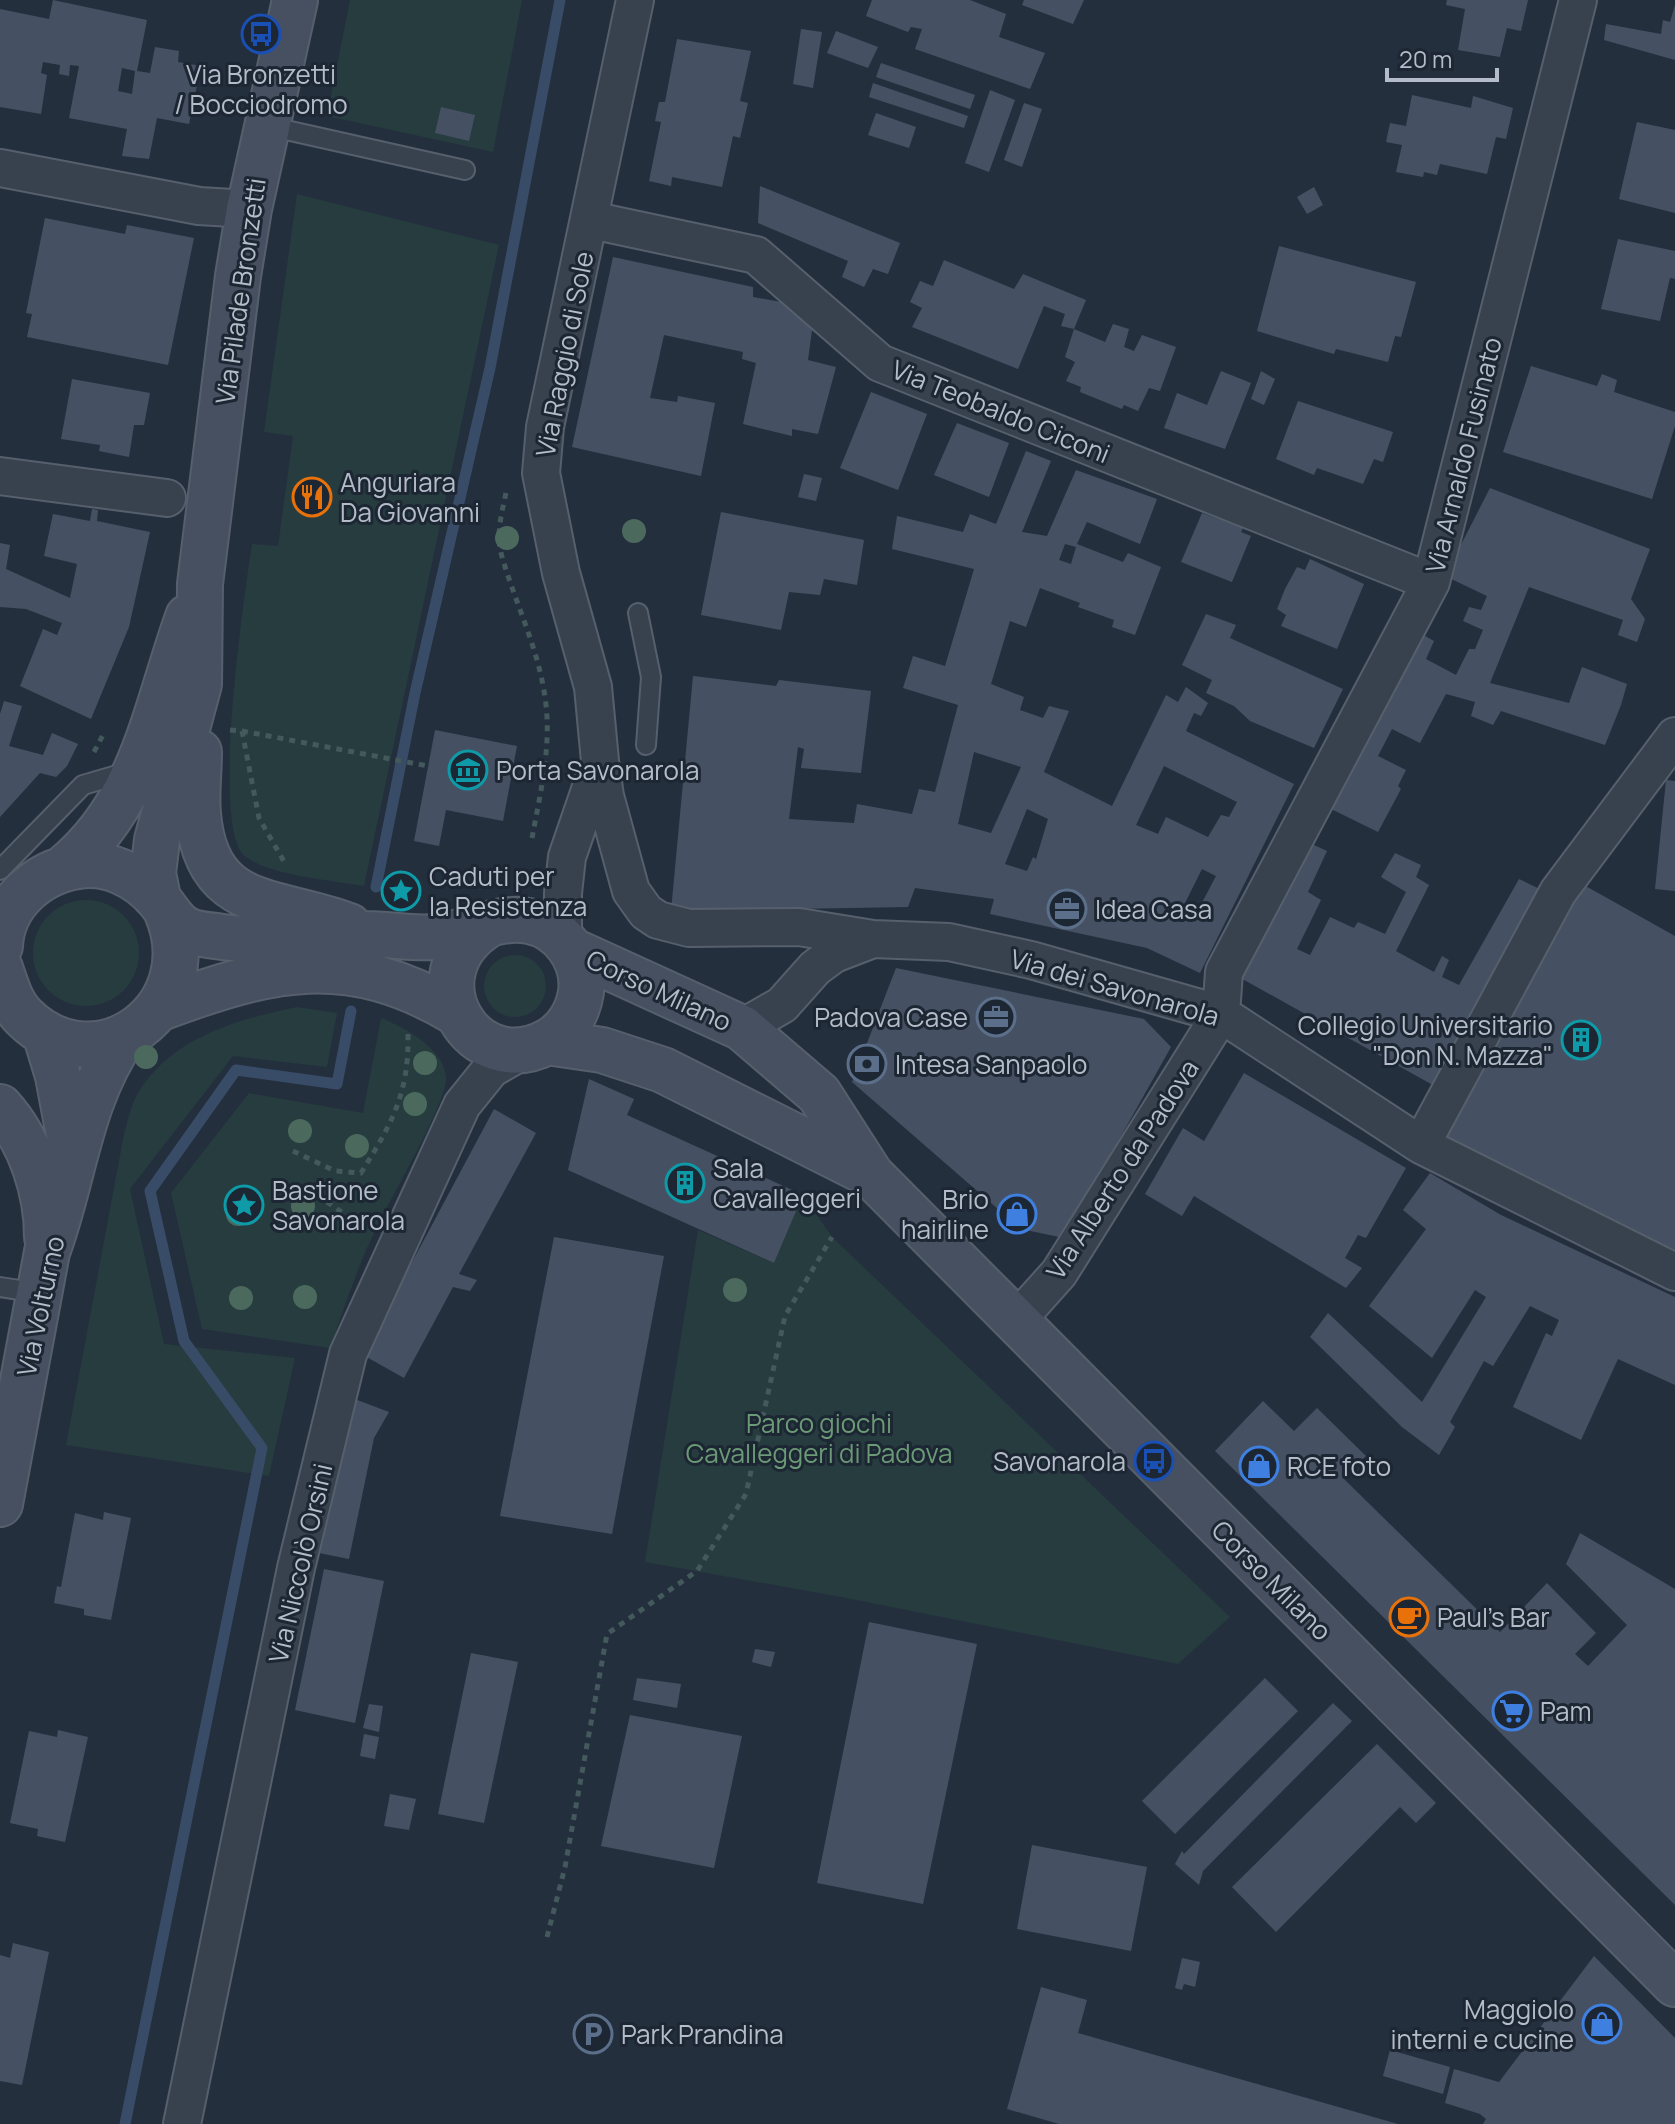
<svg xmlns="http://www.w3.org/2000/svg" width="1675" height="2124" font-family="Manrope,sans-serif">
<rect width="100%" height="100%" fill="#242f3e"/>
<path fill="#263c3f" d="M350,0H522L493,152L327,116Z
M297,194L499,245L364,886C331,880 272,876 246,857C209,832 245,591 252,544L278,546L293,436L264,432Z
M33 953a53 53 0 1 1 106 0a53 53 0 1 1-106 0Z
M484 986a31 31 0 1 1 62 0a31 31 0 1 1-62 0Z
M297,1007L337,1013L327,1067L233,1056L130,1189L164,1344L295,1358L269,1476L66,1445L124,1134C128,1121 131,1104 138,1093C171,1038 238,1019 297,1007Z
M381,1018C404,1027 445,1049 446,1078C447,1103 387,1204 374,1233C356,1270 344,1310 330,1348L202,1329L171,1193L249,1093L363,1113Z
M803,1195L832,1237L1230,1617L1178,1664L836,1596L645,1562L698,1230L774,1263Z"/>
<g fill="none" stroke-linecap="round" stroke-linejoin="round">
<path stroke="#394c67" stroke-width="11" d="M376,887L415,693L490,368L560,0
M125,2124L262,1448L184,1341L150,1191L236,1070L337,1084L351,1011"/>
</g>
<path fill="#455162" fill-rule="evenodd" d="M53,0L147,20L137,71L150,73L155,47L179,51L178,62L201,66L189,124L157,118L149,159L122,156L127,129L69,118L79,66L70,65L69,76L59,74L60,65L43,62L41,73L47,75L41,114L0,107V9L49,19ZM122,68L135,71L132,94L118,91Z
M872,0H970L1006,14L999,37L1045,53L1030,89L915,49L922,29L911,27L908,32L866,16Z
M1024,0H1084L1073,24L1022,5Z
M1447,0H1528L1521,31L1507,28L1500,57L1458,50L1465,9L1446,5Z
M1675,5V60L1604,40L1606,24L1661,34L1663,20L1670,22Z
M801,29L822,32L813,88L793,84Z
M836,31L878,47L868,68L827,53Z
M677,39L751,51L740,101L748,103L740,138L733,136L722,187L672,177L671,186L649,181L661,122L655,121L659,102H665Z
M881,63L975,95L970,109L876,77Z
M873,83L968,116L964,128L869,97Z
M990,90L1015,100L989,172L965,163Z
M1412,95L1471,108L1473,96L1513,108L1506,139L1496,137L1487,174L1440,164L1437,175L1424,172L1423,177L1396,172L1402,145L1386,142L1390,123L1406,126Z
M1024,103L1042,109L1022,167L1004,160Z
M441,107L475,115L469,141L435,133Z
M876,113L916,127L909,148L868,135Z
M1637,122L1675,130V213L1619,199Z
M760,186L900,243L888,274L873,269L864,287L842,277L848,261L758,223Z
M1314,187L1323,205L1307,214L1297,197Z
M45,218L125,234L127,225L194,238L168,365L27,337L32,314L26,313Z
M1618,239L1675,251V279L1670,278L1660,321L1601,309Z
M1279,246L1416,282L1401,337L1395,336L1388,362L1336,349L1334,354L1257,331Z
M613,257L753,287V297L787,303L812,330L808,360L836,367L818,434L792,429V436L743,424L756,363L742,359L743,352L664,335L650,398L677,402L678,396L715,403L701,476L572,447Z
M944,260L1014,289L1023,274L1086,300L1074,329L1061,326L1065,314L1044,306L1018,369L912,327L922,308L910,302L920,281L933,286Z
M1113,324L1129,329L1124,347L1134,351L1142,335L1176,347L1160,391L1149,388L1138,411L1124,405L1122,409L1080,392L1081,387L1066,381L1075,362L1065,357L1074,329L1105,342Z
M1531,366L1597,386L1602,374L1617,380L1614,392L1675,412V426L1652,499L1503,452Z
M1221,371L1251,383L1225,449L1164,428L1177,393L1207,405Z
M1261,371L1275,379L1264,405L1251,399Z
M72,379L150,393L144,425H134L129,457L99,451L100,445L61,439Z
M871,392L927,414L898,490L840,468Z
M1298,401L1393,432L1383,462L1374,459L1363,484L1317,468L1314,475L1276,459Z
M957,423L1009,443L989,497L934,475Z
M1026,451L1051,461L1022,532L1047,536L1076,470L1157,499L1140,544L1087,522L1077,544L1123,562L1128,553L1161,567L1135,635L1112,627L1114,620L1078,607L1080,603L1040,588L1026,627L1010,621L991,684L1024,697L1020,710L1043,718L1049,706L1069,711L1044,772L1112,806L1166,695L1178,702L1186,687L1208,703L1201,716L1194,713L1186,731L1294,784L1200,973L1147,948L990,914L994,899L915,888L908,907L671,911L693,676L776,686L779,680L871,691L861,773L801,768L804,749L798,747L789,819L854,823L857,804L912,814L919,789L935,792L958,705L903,688L913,656L945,666L974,569L892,549L897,516L963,532L970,514L996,524ZM1065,544L1076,547L1071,564L1059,560ZM974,752L1021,767L991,833L958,824ZM1164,766L1237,802L1229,817L1221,815L1208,837L1166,817L1158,834L1136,825ZM1027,809L1048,819L1036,859L1033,857L1027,871L1005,864ZM1202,869L1216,876L1195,916L1182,909Z
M804,474L822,478L816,501L798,497Z
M1490,488L1650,549L1631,599L1645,619L1637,642L1618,635L1623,620L1529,587L1490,683L1569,703L1582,667L1627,684L1621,705L1605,745L1501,711L1493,725L1471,716L1475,702L1446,694L1420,743L1392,729L1378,756L1406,770L1398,786L1401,789L1378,832L1325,806L1416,631L1434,641L1426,659L1456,675L1469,649H1475L1483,630L1463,621L1469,607L1481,610L1487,596L1445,576Z
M92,509L98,510L97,521L150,532L129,627L91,719L20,686L43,629L57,635L62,623L26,609L0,607V543L10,545L6,569L70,598L77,564L44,556L53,514L90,521Z
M721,512L864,540L857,585L824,579L820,595L789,592L781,630L701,615Z
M1202,513L1243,528L1241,532L1251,536L1232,582L1181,562Z
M1310,559L1364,584L1337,649L1281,626L1286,615L1277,609L1285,589L1297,567L1305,570Z
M1206,614L1236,625L1230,638L1343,689L1314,748L1250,721L1234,706L1206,693L1212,680L1182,665Z
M4,701L22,706L9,746L43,755L52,733L78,744L67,766L56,777L40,773L0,817V714Z
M435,730L517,746L503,821L446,810L439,846L414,841Z
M1666,780L1675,781V891L1655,889Z
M1305,841L1327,851L1308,892L1321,900L1297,949L1310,955L1330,917L1354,928L1358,922L1385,934L1406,892L1381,877L1395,853L1421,865L1416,877L1429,885L1396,951L1434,972L1442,956L1449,960L1442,977L1459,985L1519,879L1546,892L1440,1089L1237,976Z
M1582,884L1675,936V1268L1423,1144Z
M896,968L1144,1019L1171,1047L1064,1238L1021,1229L852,1082Z
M1244,1073L1406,1168L1366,1238L1358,1235L1345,1258L1362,1268L1346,1288L1194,1196L1182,1216L1145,1194L1183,1128L1204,1141Z
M589,1079L634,1099L627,1115L803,1195L774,1263L568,1170Z
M494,1109L536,1133L459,1274L477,1280L470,1291L453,1287L404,1378L363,1355L364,1352Z
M1430,1173L1501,1215L1675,1297V1385L1618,1359L1581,1440L1513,1407L1546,1333L1552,1336L1559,1320L1530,1306L1493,1366L1484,1361L1450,1422L1455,1427L1439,1455L1402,1427L1310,1337L1328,1313L1422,1402L1486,1297L1475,1290L1432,1358L1369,1306L1426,1229L1403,1210Z
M554,1237L664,1256L612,1534L500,1516Z
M352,1398L389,1412L374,1438L349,1559L319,1553Z
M1263,1401L1294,1431L1317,1408L1366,1456L1343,1478L1500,1632L1547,1583L1596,1633L1575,1654L1588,1666L1627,1625L1566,1564L1580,1533L1675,1589V1905L1215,1451Z
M104,1512L131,1518L111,1620L84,1615V1609L54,1603L57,1586L61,1587L75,1513L103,1520Z
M324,1569L384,1581L355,1723L295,1710Z
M869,1622L977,1644L923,1904L817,1883Z
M755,1649L775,1652L771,1667L752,1662Z
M471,1653L518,1662L484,1823L438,1814Z
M637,1678L681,1684L677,1708L633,1700Z
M1265,1678L1298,1711L1175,1834L1142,1801Z
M1333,1703L1352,1721L1203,1871L1199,1885L1175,1864L1182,1851L1184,1854Z
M369,1704L383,1706L379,1732L363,1728Z
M630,1715L742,1736L714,1868L601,1846Z
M58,1730L88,1737L65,1842L37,1836L38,1829L10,1823L29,1731L57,1737Z
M364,1734L379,1737L375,1759L360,1756Z
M1377,1744L1436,1803L1416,1823L1400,1807L1276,1932L1232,1887Z
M390,1794L416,1799L409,1830L384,1826Z
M1032,1845L1147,1867L1131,1951L1017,1929Z
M13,1943L49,1952L22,2085L0,2081V1955L10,1958Z
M1594,1956L1675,2038V2124H1483L1486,2119L1480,2114L1445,2103L1454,2069L1499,2082Z
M1182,1958L1200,1962L1195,1987L1184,1984L1182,1990L1175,1988Z
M1041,1987L1087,2000L1078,2033L1398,2124H1059L1007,2109Z
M1390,2050L1450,2067L1443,2094L1383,2076Z"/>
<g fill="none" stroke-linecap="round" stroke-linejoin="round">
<g stroke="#565f6c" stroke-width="22">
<path id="lane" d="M268,126L465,170
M638,613L651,677L646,745
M0,870L83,785L131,771
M0,1287L39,1293"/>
</g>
<g stroke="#565f6c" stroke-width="40">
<path id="street" d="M0,168L199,206L249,209
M591,220L756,255L880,363L1431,582
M0,476L167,498
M600,761L605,796L631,891L646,912L658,920L689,928L799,927L873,939L949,942L1031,960L1221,1014L1421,1145L1675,1272
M563,940V893L567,857L600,761L593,687L561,573L541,473L545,427L635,0
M742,1028L782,1005L815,968L834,954L873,939
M1421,1145L1558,892L1675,736
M1017,1320L1059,1273L1221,1014L1224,972L1431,582L1578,0
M182,2124L296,1568L348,1354L462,1105L491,1069L524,1050"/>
</g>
<g stroke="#565f6c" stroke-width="48">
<path id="secondary" d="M199,752C199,773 196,794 198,814C206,912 275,898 349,926
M64,868C143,803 155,709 188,617
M158,898L153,873L157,840L199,684L200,584L238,276L249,209L295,0
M0,946C2,903 38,872 78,866C108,861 138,876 158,899C166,908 172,920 182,927C190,933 206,935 216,936C266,944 318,935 367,934C389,934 412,939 434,937C465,934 498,915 529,921C561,927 585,959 581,992C578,1012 567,1031 549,1041C473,1083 408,975 488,925
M571,950L742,1028L819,1094L871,1175L1675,1984
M0,968C6,986 11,1004 24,1017C97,1089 209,1008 166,910
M158,1009C270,967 346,948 455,1012
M45,1033L58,1076L72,1151
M547,1042L602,1050L663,1070L868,1173
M0,1107C31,1141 47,1192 47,1237
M0,1504L47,1252C74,1180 79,1101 124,1037"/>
</g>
<path stroke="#44595c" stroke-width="5" stroke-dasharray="6 6" stroke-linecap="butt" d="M506,493C502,512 496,533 501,553C515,604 540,650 546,705C551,749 540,795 532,838
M230,730L242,731L259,818L286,865
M242,731L428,766
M94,752L104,733
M293,1151L335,1171L361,1173C392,1123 409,1094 408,1034
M317,1195L366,1229
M547,1937L565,1867L607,1634L697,1571L746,1494L785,1316L832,1237"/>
<use href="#lane" stroke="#38414e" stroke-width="18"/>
<use href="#street" stroke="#38414e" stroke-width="36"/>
<use href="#secondary" stroke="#465061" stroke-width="44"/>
</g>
<g fill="#4b6a5d">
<circle cx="634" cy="531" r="12"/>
<circle cx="507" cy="538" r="12"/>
<circle cx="146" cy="1057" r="12"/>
<circle cx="425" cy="1063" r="12"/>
<circle cx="415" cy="1104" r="12"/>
<circle cx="300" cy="1131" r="12"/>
<circle cx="357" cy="1146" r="12"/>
<circle cx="303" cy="1206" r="12"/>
<circle cx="238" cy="1214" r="12"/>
<circle cx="735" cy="1290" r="12"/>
<circle cx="305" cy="1297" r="12"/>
<circle cx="241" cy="1298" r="12"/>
</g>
<defs>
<g id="bus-ring" transform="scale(2)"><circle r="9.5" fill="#1d2633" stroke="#1a4fb4" stroke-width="1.5"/><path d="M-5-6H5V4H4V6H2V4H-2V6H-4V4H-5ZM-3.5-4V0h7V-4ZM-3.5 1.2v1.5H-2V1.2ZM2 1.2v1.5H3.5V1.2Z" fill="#1a4fb4"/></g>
<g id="restaurant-ring" transform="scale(2)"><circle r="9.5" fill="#1d2633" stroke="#e8710a" stroke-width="1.5"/><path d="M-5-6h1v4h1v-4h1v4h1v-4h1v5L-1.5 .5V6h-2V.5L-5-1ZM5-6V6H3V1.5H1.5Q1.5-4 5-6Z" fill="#e8710a"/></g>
<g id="museum-ring" transform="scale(2)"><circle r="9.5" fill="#1d2633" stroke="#0f9aa8" stroke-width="1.5"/><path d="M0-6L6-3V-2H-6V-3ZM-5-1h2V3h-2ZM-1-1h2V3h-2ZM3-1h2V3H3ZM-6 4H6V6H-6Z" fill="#0f9aa8"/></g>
<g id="sight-ring" transform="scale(2)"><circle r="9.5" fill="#1d2633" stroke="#0f9aa8" stroke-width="1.5"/><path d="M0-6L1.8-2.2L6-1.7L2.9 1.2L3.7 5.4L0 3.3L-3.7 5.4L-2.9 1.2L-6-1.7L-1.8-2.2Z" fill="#0f9aa8"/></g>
<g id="office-ring" transform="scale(2)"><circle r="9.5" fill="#1d2633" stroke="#5c6f8a" stroke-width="1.5"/><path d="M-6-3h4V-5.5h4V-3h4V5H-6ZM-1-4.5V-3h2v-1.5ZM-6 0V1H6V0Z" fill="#5c6f8a"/></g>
<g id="building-ring" transform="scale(2)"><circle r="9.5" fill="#1d2633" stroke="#0f9aa8" stroke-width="1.5"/><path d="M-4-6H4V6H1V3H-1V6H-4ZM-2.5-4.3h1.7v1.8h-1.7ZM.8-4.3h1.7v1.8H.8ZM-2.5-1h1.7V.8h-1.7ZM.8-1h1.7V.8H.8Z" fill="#0f9aa8"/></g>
<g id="bank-ring" transform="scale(2)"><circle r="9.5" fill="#1d2633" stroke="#5c6f8a" stroke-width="1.5"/><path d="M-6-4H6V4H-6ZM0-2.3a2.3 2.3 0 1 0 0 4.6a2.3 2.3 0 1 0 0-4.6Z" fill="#5c6f8a"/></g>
<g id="shop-ring" transform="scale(2)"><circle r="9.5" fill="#1d2633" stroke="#3f7fe0" stroke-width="1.5"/><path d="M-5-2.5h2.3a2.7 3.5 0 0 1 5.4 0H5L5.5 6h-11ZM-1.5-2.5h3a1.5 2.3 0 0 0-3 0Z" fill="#3f7fe0"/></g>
<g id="cafe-ring" transform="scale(2)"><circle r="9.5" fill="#1d2633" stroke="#e8710a" stroke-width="1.5"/><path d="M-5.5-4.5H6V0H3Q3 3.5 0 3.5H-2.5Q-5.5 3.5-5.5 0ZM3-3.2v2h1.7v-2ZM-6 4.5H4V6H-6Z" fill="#e8710a"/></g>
<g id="supermarket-ring" transform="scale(2)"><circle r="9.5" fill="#1d2633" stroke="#3f7fe0" stroke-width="1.5"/><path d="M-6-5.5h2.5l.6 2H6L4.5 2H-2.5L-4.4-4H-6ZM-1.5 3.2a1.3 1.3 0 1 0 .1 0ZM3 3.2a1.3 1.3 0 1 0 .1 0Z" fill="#3f7fe0"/></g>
<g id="parking-ring" transform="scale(2)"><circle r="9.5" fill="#1d2633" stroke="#5c6f8a" stroke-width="1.5"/><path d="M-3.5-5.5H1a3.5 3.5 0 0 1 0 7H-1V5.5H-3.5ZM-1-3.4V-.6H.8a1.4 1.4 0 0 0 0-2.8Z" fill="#5c6f8a"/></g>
</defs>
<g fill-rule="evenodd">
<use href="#bus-ring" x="261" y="34"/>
<use href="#restaurant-ring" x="312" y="497"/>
<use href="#museum-ring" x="468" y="770"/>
<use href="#sight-ring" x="401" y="891"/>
<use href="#office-ring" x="1067" y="909"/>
<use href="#office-ring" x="996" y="1017"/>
<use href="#building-ring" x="1581" y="1040"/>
<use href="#bank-ring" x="867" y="1064"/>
<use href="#building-ring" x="685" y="1183"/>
<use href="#sight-ring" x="244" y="1205"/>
<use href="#shop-ring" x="1017" y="1214"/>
<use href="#bus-ring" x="1154" y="1461"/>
<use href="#shop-ring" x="1259" y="1466"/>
<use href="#cafe-ring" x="1409" y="1617"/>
<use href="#supermarket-ring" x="1512" y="1711"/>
<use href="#shop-ring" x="1602" y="2024"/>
<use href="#parking-ring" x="593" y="2034"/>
</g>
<g text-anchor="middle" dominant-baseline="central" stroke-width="6" stroke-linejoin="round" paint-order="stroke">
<g font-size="26" fill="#b4bcc9" stroke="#1d2633" text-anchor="start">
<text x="261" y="74" text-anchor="middle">Via Bronzetti<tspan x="261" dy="30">/ Bocciodromo</tspan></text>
<text x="340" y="482">Anguriara<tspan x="340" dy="30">Da Giovanni</tspan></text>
<text x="496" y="770">Porta Savonarola</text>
<text x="429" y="876">Caduti per<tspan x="429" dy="30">la Resistenza</tspan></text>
<text x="1095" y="909">Idea Casa</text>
<text x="968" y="1017" text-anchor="end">Padova Case</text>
<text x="1553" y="1025" text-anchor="end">Collegio Universitario<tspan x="1553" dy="30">"Don N. Mazza"</tspan></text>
<text x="895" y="1064">Intesa Sanpaolo</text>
<text x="713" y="1168">Sala<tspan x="713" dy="30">Cavalleggeri</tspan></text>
<text x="272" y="1190">Bastione<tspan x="272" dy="30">Savonarola</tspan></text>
<text x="989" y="1199" text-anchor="end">Brio<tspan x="989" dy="30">hairline</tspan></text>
<text x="1126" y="1461" text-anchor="end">Savonarola</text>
<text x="1287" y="1466">RCE foto</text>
<text x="1437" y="1617">Paul's Bar</text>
<text x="1540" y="1711">Pam</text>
<text x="1574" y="2009" text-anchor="end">Maggiolo<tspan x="1574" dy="30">interni e cucine</tspan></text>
<text x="621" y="2034">Park Prandina</text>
</g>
<g font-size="26" fill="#b4bcc9" stroke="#1d2633">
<text transform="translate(240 291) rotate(-82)">Via Pilade Bronzetti</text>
<text transform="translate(564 354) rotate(-79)">Via Raggio di Sole</text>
<text transform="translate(1001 411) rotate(22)">Via Teobaldo Ciconi</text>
<text transform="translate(1463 455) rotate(-76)">Via Arnaldo Fusinato</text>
<text transform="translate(1115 987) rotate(16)">Via dei Savonarola</text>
<text transform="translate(659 990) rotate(25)">Corso Milano</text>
<text transform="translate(1122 1169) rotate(-57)">Via Alberto da Padova</text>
<text transform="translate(40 1306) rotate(-78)">Via Volturno</text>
<text transform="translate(300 1563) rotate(-77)">Via Niccolò Orsini</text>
<text transform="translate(1272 1580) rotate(45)">Corso Milano</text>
</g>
<g font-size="26" fill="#6b9a76" stroke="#1d2633">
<text x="819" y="1423">Parco giochi<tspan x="819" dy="30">Cavalleggeri di Padova</tspan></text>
</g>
</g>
<path d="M1387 68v12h110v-12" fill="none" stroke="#b4bcc9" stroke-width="4"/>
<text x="1399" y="68" font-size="24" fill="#b4bcc9" stroke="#1d2633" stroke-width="6" paint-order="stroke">20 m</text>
</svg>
